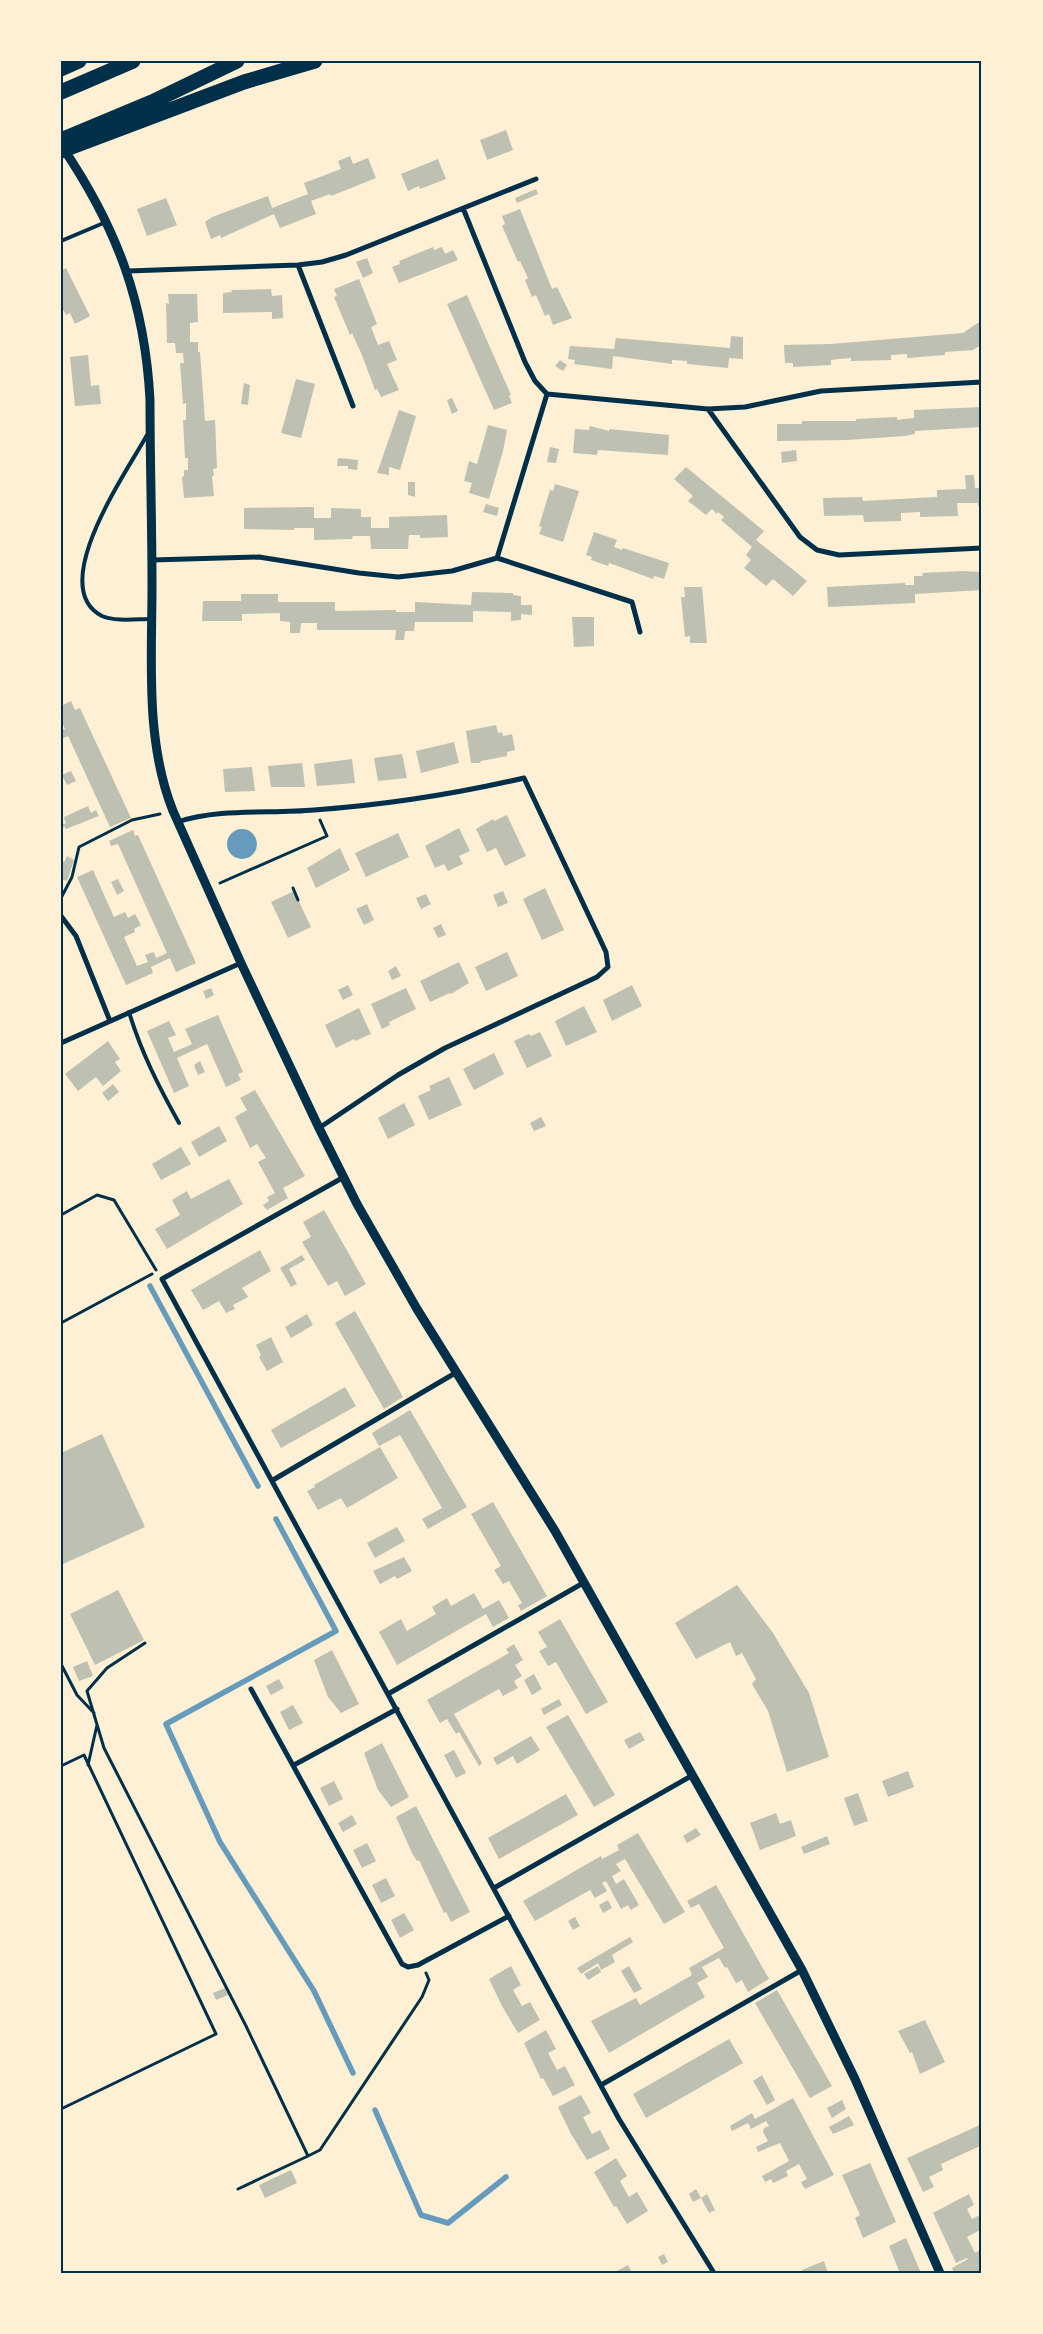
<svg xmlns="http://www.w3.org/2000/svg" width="1043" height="2334" font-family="'Space Grotesk',sans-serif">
<rect width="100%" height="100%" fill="#fdf0d5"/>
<path fill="#669bbc" d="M227 844a15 15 0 1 1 30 0a15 15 0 1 1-30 0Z"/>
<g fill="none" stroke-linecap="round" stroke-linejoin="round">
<path stroke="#669bbc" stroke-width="5.5" d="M150,1286L258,1486
M276,1519L336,1631L166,1724L220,1842L314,1991L353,2073
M375,2110L421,2215L448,2223L506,2177"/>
</g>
<path fill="#bec0b2" d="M506,130L513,150L487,160L480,140Z
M350,156L353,164L368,158L376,178L331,196L330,194L311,201L316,214L280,228L274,214L221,238L220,235L211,239L205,222L212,217L268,196L272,208L308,194L304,183L341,169L338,161Z
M438,159L446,179L420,189L419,186L408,191L401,174Z
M536,189L538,194L517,203L515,198Z
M166,198L177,225L147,236L137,209Z
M520,209L552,289L557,287L572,318L553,325L549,314L545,316L536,295L532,297L525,280L528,278L520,261L518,262L502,226L505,224L502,216Z
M433,247L434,250L442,247L445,254L453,250L458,260L399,283L392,267L400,264L399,261Z
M367,258L373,273L363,278L356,262Z
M66,268L90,316L75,324L70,313L66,315L61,306V271Z
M359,279L377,324L371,327L378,345L389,341L397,360L387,364L399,390L381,397L377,389L375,390L362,355L352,333L350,335L334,297L337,296L334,289Z
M271,289L272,296L282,295L283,318L272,319V312L223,313V293L232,292L231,290Z
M168,294H197L198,322L190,323V342H198V352H200L205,421L215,420L217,468L213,469L214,476H212L214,496L184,498L182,477L184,476V470H188V458H185L183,420H186V403L183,404L180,363H184L183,353H176L175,343H167L166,303L169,304Z
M467,295L511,395L509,396L512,403L494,410L447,304Z
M982,320V344L973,350L945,352V355L907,358V354L891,355V360L851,361V358L839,359L831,360V365L793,367V363H785L784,345L831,344L963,333Z
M731,336L743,337V359L729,358L728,368L687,364V361L672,360V364L613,356L612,369L574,364L575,360L568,359L570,346L614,349L616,338L730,348Z
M88,355L91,386L99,385L101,404L75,406L70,357Z
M560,360L567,365L563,371L555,366Z
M296,379L315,384L301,438L281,433Z
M244,383L250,385L248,405L241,404Z
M452,398L458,411L452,414L447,400Z
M982,407V427L915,431V434L905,436L847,440L777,441V424H802V421H856V419L897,417V420L904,419L914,418V410Z
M399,410L416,416L400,470L389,467V475L377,473Z
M488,425L507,430L503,451L489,499L469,493L472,483L464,481L469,461L477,464Z
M590,426L609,431V429L669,435L668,455L598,450L597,455L573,453L575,429L589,430Z
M550,447L559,449L556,463L547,462Z
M796,450L797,461L782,463L781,452Z
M338,458L358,460L357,470L348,469V466H337Z
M686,467L764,531L756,540L807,581L793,596L773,579L766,586L744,568L751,560L746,555L752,547L721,520L724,517L718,512L717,514L712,509L706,515L688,501L693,496L674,479Z
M965,475H974L975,488H982V506H978V503H957L958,516L920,517V512L901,513V521L864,522L863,515L824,516L823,498L862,497L863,501L937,497V490L966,489Z
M408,482H415V497L408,495Z
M555,484L579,491L563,542L539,534L542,527L539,526L550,490L553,491Z
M486,504L499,508L497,516L483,512Z
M314,507V518H331V508L361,509V517H371V528H389V517L447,515L448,537L420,538V535H409L408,549H371L370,536H353L352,539L314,540V528H294V530L244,529V508Z
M594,532L617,540L614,547L622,550L623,548L669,563L664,579L654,576L653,579L609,563L608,566L591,560L592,557L586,555Z
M963,571L982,572V590L915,594V603L828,607L827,587L905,583V585H914V576H923L922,573Z
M684,587H702L707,643H690V636L685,637L681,597H685Z
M472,592L513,593V595L521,596V605H532V615L521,614V620L511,621V612L473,611V622H415L414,631H405L404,640H395L396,630H317V623H301L300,633H290V622L280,621V613L242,614V621H202L203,601H241V594H278V602H335V611L396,610V612H415V602L471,605Z
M572,617H594V646L574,647Z
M71,701L75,710L80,708L131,818L110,827L68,736L61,739V730L65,729L61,720V706Z
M496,725L498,733L502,732L503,736L512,734L515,750L507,752V756L481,761L480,763H471L466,731Z
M454,742L459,763L421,773L416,751Z
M402,754L407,778L378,781L374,758Z
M352,759L355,783L317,786L314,764Z
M302,763L305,787H271L268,766Z
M252,767L255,791L225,792L223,769Z
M71,771L76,781L67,785L62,775Z
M88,806L91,813L96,810L99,816L66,829L64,826L61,832V823L66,824L64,817Z
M507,815L526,856L505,866L496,848L487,852L476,829L493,819L494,821Z
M459,828L470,851L459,856L463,864L448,871L444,864L435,868L425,846Z
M133,830L135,836L138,835L196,963L176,972L170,958L151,967L153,973L126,985L77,877L93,870L114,917L125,912L128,918L135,914L141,925L134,929L135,932L124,937L137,966L148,962L145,955L154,952L156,958L167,953L118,844L111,846L109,841Z
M398,833L409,857L366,877L355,853Z
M340,848L350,870L316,888L307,868Z
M67,856L74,860L67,881L61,879V861L64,862Z
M118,879L124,891L117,895L111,882Z
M545,888L564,930L542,940L523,899Z
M294,891L311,927L288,938L271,902Z
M503,891L508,903L498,907L493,895Z
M426,894L431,904L421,909L416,898Z
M367,904L374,920L364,925L356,909Z
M441,924L446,935L438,938L433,928Z
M507,952L518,976L486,991L475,967Z
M459,962L469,983L451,994L450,993L430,1002L420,981Z
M396,966L401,976L392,980L388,971Z
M348,985L353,995L343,1000L338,990Z
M632,985L642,1006L612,1021L603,1000Z
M211,988L214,995L206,999L203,991Z
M406,988L416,1009L389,1022L390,1025L382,1029L371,1004Z
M584,1006L597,1032L566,1046L555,1021Z
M359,1008L371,1034L355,1041L354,1039L336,1048L325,1025Z
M218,1015L243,1072L238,1074L241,1080L226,1087L207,1044L177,1058L189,1086L174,1093L147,1031L169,1021L176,1035L168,1038L174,1052L192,1044L185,1029Z
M540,1032L552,1056L527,1068L514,1041L529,1034L531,1036Z
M108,1041L120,1059L115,1062L121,1071L103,1086L96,1077L78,1091L65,1074Z
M494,1053L504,1074L474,1090L463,1069Z
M200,1061L205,1072L198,1075L194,1065Z
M449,1077L462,1105L429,1120L418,1096L431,1090L429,1086Z
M113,1084L119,1092L108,1101L102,1093Z
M255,1090L305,1176L283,1188L288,1198L267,1210L263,1205L269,1201L267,1197L275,1193L258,1162L266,1158L257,1144L250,1148L235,1117L247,1110L240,1098Z
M404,1103L415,1125L388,1139L378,1118Z
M541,1117L546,1126L534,1131L530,1123Z
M219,1126L227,1141L199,1157L191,1142Z
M181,1147L191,1164L161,1180L152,1164Z
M229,1179L243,1204L167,1249L155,1229L180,1215L172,1200L187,1191L191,1199Z
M324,1210L366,1284L345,1296L337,1281L328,1286L302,1242L311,1237L303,1222Z
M260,1250L271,1271L242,1288L248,1297L233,1305L235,1309L226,1313L219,1301L203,1310L191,1290Z
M302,1255L305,1260L289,1269L297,1284L291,1287L280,1268Z
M355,1311L403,1397L384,1409L335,1323Z
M307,1314L313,1325L291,1338L285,1327Z
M271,1337L283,1362L267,1371L259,1357L261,1355L256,1345Z
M345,1387L356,1406L281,1448L271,1430Z
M410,1410L467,1507L428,1529L422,1519L442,1508L400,1435L379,1446L372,1433Z
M102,1434L145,1527L61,1565V1453Z
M380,1447L398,1478L347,1508L341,1498L318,1510L307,1491L315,1487L314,1485Z
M493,1502L547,1596L521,1611L518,1605L522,1603L509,1581L503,1584L494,1570L501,1566L471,1514Z
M397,1527L405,1541L375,1558L367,1543Z
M404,1557L412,1571L397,1579L395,1576L380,1584L373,1571Z
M737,1585L773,1633L809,1693L829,1757L787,1772L768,1711L752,1684L756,1679L742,1653L736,1656L730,1642L696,1659L675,1623Z
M118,1590L144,1640L95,1665L70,1614Z
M474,1593L483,1609L499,1600L509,1618L493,1627L486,1614L397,1665L379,1632L401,1619L407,1631L436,1614L432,1607L447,1598L451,1606Z
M560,1619L608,1702L586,1714L556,1662L548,1666L539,1651L547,1647L538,1632Z
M514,1644L523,1660L515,1665L522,1676L514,1681L518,1688L503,1696L499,1689L454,1714L482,1763L479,1766L459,1732L456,1734L447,1719L440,1723L427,1700L509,1653L506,1649Z
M332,1650L359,1704L341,1713L328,1697L314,1660Z
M87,1661L93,1676L79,1681L73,1667Z
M534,1674L542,1689L532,1695L524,1680Z
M279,1679L284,1688L271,1695L266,1686Z
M559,1699L562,1705L544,1715L541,1709Z
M293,1705L303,1723L289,1730L280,1712Z
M568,1715L615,1795L594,1807L546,1727Z
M640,1732L645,1740L629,1749L624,1740Z
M531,1736L540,1750L517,1764L513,1756L497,1765L493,1758Z
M382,1743L409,1797L391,1807L378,1790L364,1753Z
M454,1750L466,1773L456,1778L444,1755Z
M908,1771L914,1787L888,1797L882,1781Z
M334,1781L343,1799L329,1806L320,1788Z
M858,1793L868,1821L854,1826L844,1798Z
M566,1794L578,1815L499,1859L488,1838Z
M416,1806L470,1912L451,1922L446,1912L444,1913L419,1860L417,1861L412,1853L396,1817Z
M776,1813L780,1824L791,1820L796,1836L760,1850L750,1823Z
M352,1815L357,1824L343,1832L338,1823Z
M696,1828L701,1835L687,1843L683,1836Z
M638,1833L685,1912L664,1924L625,1859L616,1864L621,1871L612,1876L616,1884L624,1879L639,1905L631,1910L628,1905L621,1909L606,1881L602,1883L607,1891L595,1898L590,1890L535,1921L523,1901L601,1856L602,1859L619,1850L617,1845Z
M827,1836L830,1844L804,1854L801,1847Z
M367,1843L376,1861L362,1868L353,1850Z
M386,1878L395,1896L381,1903L372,1885Z
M716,1885L769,1979L748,1992L742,1980L736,1983L727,1967L725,1968L719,1958L702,1967L708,1977L697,1983L705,1997L609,2053L591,2021L636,1998L640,2005L692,1975L689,1968L724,1948L699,1904L691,1908L687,1901Z
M608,1900L612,1908L603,1913L599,1905Z
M404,1913L414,1930L400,1938L391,1920Z
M575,1917L580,1926L573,1930L568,1921Z
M630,1937L633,1942L612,1955L615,1962L601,1970L598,1963L581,1974L577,1968Z
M511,1966L521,1985L513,1990L522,2006L530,2002L540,2020L518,2033L502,2006L489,1979Z
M598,1966L601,1972L588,1980L584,1974Z
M629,1966L642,1989L634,1993L621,1971Z
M225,1988L228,1995L216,2000L213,1993Z
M777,1990L832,2086L810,2098L755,2003Z
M925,2020L945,2062L920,2074L912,2052L910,2053L898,2031Z
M546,2030L556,2049L548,2053L557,2070L565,2066L575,2085L553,2096L543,2078L541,2079L524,2043Z
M729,2039L743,2063L646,2118L633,2094Z
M762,2075L775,2100L767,2105L753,2081Z
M581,2095L591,2113L583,2117L592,2134L600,2130L610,2149L587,2160L571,2134L558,2107Z
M793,2098L834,2175L805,2189L801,2182L807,2179L799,2164L786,2171L788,2176L773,2183L771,2179L765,2182L762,2176L789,2161L780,2143L758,2152L756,2147L768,2141L763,2132L764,2128L769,2126L766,2121L751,2129L748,2123L732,2131L730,2126L752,2113L755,2119Z
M842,2100L846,2109L832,2118L827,2108Z
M849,2116L854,2125L833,2134L829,2127Z
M982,2124V2145L941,2164L943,2170L929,2177L934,2187L923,2192L907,2158Z
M616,2158L627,2176L620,2181L629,2197L637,2192L648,2211L627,2224L616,2206L614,2207L594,2172Z
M870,2163L896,2222L863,2238L855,2218L860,2215L842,2175Z
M291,2170L297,2183L265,2198L259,2185Z
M696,2189L701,2198L693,2202L689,2194Z
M707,2194L715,2210L709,2213L701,2198Z
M969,2194L974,2205L967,2209L972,2219L982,2214V2229L967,2237L975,2253L982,2249V2273H954L952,2268L968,2259L967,2258L956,2263L933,2213Z
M906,2238L921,2273H895L899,2271L889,2246Z
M664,2254L668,2262L662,2265L658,2257Z
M824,2261L828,2273H803L802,2270Z
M628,2265L632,2273H617V2271Z"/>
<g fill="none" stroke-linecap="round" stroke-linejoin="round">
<path stroke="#003049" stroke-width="3" d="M220,883L327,836L320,820
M293,888L298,900
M61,898L72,877L79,847L132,820L160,814
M61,1215L97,1195L114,1200L156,1270
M61,1323L152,1274
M145,1643L107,1668L87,1691L104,1748L246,2026L308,2156L238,2189
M61,1664L77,1695L94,1713
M88,1765L97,1725
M61,1766L84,1755L216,2034L61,2109
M308,2156L320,2150L422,1997L429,1980L426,1973"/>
<path stroke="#003049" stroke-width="4" d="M61,241L106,222
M147,435C128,470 45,587 102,616C116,622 137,619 152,619
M129,1012C141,1052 159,1087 179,1123"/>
<path stroke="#003049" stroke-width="5" d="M463,208L525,362L535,381L547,394L497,558
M298,265L353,406
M128,271L298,265L322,262L346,255L536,179
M547,394L708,409L745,407L821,391L982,382
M708,409L800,537L817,550L839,555L982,548
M152,560L259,557L359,573L398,577L452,571L497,558L632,602L640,632
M178,822C218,808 271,814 314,810C385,805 455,794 524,778L606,952L608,967L597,977L445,1048L398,1075L319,1128
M61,916L76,936L110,1021
M61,1043L241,963
M344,1177L162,1279L619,2119L714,2273
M273,1480L457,1372
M251,1689L402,1964L408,1967L418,1965L509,1916
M388,1694L585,1582
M294,1765L397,1709
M494,1888L693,1775
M601,2085L802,1970"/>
<path stroke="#003049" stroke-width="9" d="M63,148C117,228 145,303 150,400C150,462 152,524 152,586C152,660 145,741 173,811L241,963L319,1128L357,1204L417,1309L555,1531L802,1970L855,2079L940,2273"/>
<path stroke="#003049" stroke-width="15" d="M61,69L79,61
M61,92L133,61
M61,140L152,102L237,61
M61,151L244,82L315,61"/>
</g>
<rect width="1043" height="2334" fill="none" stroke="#fdf0d5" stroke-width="125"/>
<rect x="62" y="62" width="918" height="2210" fill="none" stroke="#003049" stroke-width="2"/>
</svg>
